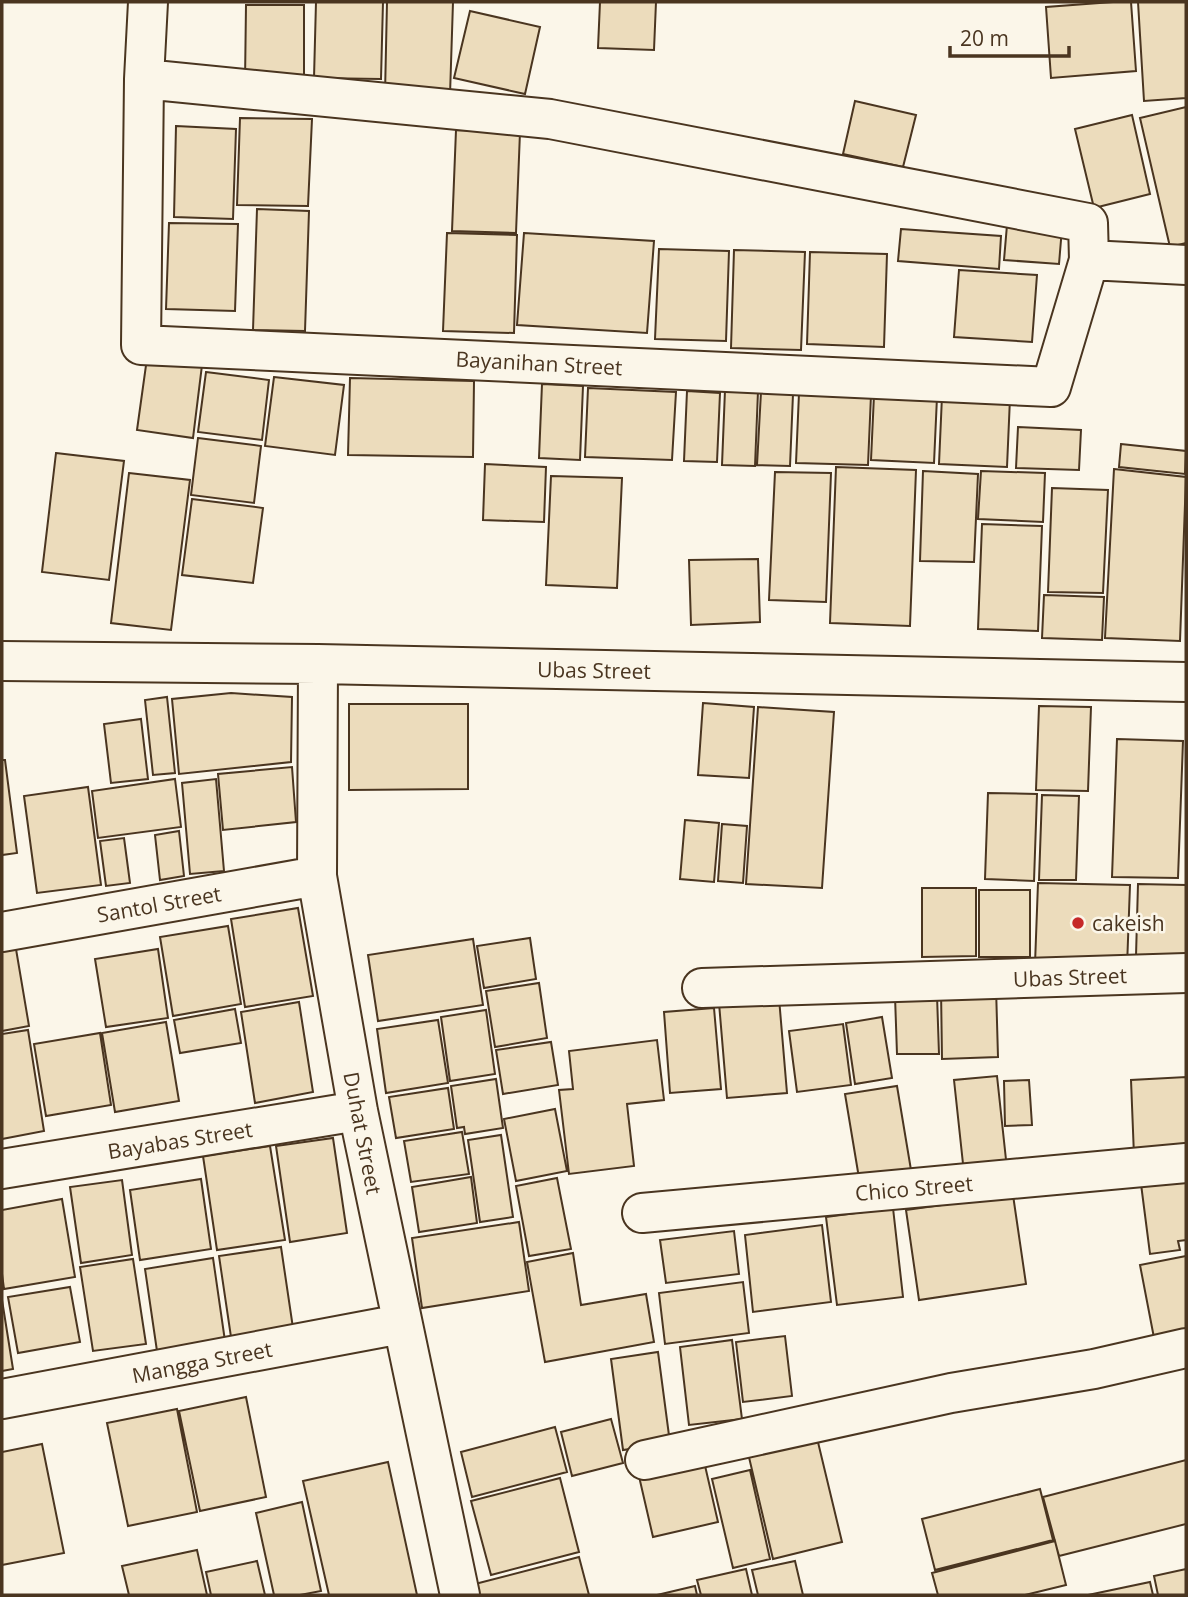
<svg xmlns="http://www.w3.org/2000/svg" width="1188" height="1597" font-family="'Open Sans',sans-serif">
<rect width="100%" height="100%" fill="#fbf6e9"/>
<path fill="#ecdcbc" stroke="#4a3520" stroke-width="2" d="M316,2H383L381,79L314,78Z
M387,2H453L450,95L385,94Z
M600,2H656L654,50L598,48Z
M1113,2H1131L1136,71L1051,78L1046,7Z
M1138,2H1186V98L1144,101Z
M246,5H304V82H245Z
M470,11L540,27L525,94L454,78Z
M855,101L916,115L903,167L843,154Z
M1186,107V243L1170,247L1140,118Z
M1132,115L1150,194L1094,208L1075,129Z
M240,118L312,119L308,206L237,205Z
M176,126L236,129L233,219L174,217Z
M456,130L520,132L516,233L452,231Z
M257,209L309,211L305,331L253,330Z
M169,223L238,224L235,311L166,309Z
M1007,225L1062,228L1059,264L1004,260Z
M901,229L1001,236L999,269L898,261Z
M447,233L517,235L514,333L443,331Z
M524,233L654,241L647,333L517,325Z
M659,249L729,251L726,341L655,339Z
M734,250L805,252L801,350L731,348Z
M810,252L887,254L884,347L807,344Z
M959,270L1037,275L1032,342L954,337Z
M147,358L202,365L193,438L137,430Z
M206,372L269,380L262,440L198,432Z
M274,377L344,385L335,455L265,446Z
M350,378L474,381L473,457L348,455Z
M542,384L583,386L580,460L539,458Z
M588,388L676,392L672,460L585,457Z
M725,390L758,391L755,466L722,465Z
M687,391L720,393L717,462L684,461Z
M761,392L793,394L790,466L757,465Z
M799,393L871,395L868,465L796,463Z
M874,395L937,397L934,463L871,460Z
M942,396L1010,398L1007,467L939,464Z
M1018,427L1081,430L1079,470L1016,468Z
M198,438L261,446L254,503L191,495Z
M1121,444L1186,451L1185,474L1119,467Z
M56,453L124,461L109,580L42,572Z
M485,464L546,467L544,522L483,520Z
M836,467L916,470L910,626L830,623Z
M1114,469L1186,477L1180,641L1105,638Z
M923,471L978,474L974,562L920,561Z
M981,471L1045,473L1043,522L978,519Z
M775,472L831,473L826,602L769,600Z
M129,473L190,480L171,630L111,623Z
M551,476L622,478L617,588L546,585Z
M1052,488L1108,490L1103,593L1048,592Z
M192,499L263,508L253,583L182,575Z
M982,524L1042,526L1038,631L978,629Z
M758,559L760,622L691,625L689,560Z
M1044,595L1104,597L1102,640L1042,638Z
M231,693L292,697L291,762L179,774L172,699Z
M167,697L175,773L153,775L145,700Z
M703,703L754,707L749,778L698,775Z
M349,704H468V789L349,790Z
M1039,706L1091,707L1088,791L1036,790Z
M758,707L834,712L822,888L746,884Z
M141,719L148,779L111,783L104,724Z
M1117,739L1183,741L1178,878L1112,877Z
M2,760H5L17,853L2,855Z
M292,767L296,822L223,830L218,774Z
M175,779L181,827L98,838L92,791Z
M216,779L224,871L190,874L182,783Z
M88,787L101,885L37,893L24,796Z
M988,793L1037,794L1034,881L985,879Z
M1042,795L1079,796L1076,880H1039Z
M685,820L719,823L714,882L680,879Z
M722,824L747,826L743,883L718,881Z
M179,831L184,876L160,880L155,835Z
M124,838L130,883L106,886L100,841Z
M1038,883L1130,885L1127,967L1035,964Z
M1138,884L1186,885V957L1136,956Z
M922,888H976V956L922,957Z
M979,890H1030V957H979Z
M298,908L313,996L245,1007L231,919Z
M228,926L241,1004L173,1016L160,937Z
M530,938L536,979L484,988L477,946Z
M473,939L483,1005L378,1021L368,955Z
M16,949L29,1026L2,1031V951Z
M158,949L168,1018L106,1027L95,959Z
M539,983L547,1038L495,1047L486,991Z
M996,987L998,1057L942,1059L941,989Z
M937,995L939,1054H897L895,996Z
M779,998L787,1093L727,1098L719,1003Z
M299,1002L313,1092L255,1103L241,1012Z
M714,1008L721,1089L670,1093L664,1012Z
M235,1009L241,1043L180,1053L174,1020Z
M486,1010L495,1074L450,1081L441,1017Z
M882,1017L892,1078L855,1084L846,1023Z
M438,1020L448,1083L386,1093L377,1029Z
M166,1022L179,1101L115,1112L102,1033Z
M843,1024L851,1085L797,1092L789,1031Z
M28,1030L44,1131L2,1139V1034Z
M100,1033L111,1105L46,1116L34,1044Z
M657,1040L664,1100L627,1104L634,1166L569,1174L559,1090L573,1089L569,1051Z
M551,1042L558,1085L503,1094L496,1050Z
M997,1076L1007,1169L964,1173L954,1080Z
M1186,1077V1153L1134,1156L1131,1080Z
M496,1079L503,1128L465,1134L464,1127L457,1128L451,1086Z
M1029,1080L1032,1125L1005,1126L1004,1081Z
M897,1086L913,1182L861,1190L845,1094Z
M448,1088L454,1129L396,1138L389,1097Z
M555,1109L567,1171L516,1181L504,1119Z
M462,1132L469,1174L411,1182L404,1141Z
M501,1135L513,1217L480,1222L468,1140Z
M333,1138L347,1233L290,1242L276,1146Z
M270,1146L285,1240L217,1250L203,1156Z
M471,1177L477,1223L419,1232L412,1187Z
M557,1178L571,1249L529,1256L516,1186Z
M1186,1178V1240L1178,1241L1180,1250L1150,1254L1141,1184Z
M201,1179L211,1249L140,1260L130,1190Z
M122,1180L132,1255L81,1263L70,1187Z
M1013,1195L1026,1284L919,1300L906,1210Z
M62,1199L75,1277L4,1289L2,1274V1210Z
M893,1208L903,1297L837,1305L826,1217Z
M519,1222L529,1291L422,1308L412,1238Z
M822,1225L831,1302L753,1312L745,1235Z
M734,1231L739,1274L666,1283L660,1240Z
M281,1247L293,1328L231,1337L219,1256Z
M573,1253L581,1305L646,1294L654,1342L545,1362L527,1262Z
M1186,1256V1337L1155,1343L1140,1265Z
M213,1258L225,1341L157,1351L145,1269Z
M133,1259L146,1344L93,1351L80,1267Z
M743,1282L749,1333L665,1344L659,1293Z
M70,1287L80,1342L18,1353L8,1297Z
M2,1300L13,1369L2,1371Z
M785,1336L792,1396L743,1402L736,1342Z
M732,1340L742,1419L689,1425L680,1347Z
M658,1352L670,1443L623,1450L611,1359Z
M246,1397L266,1497L200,1511L179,1411Z
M177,1409L197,1512L128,1526L107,1423Z
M611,1419L623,1463L572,1476L561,1432Z
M555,1427L567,1472L472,1497L461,1452Z
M817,1438L842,1542L773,1559L748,1453Z
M42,1444L64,1553L2,1565V1452Z
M703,1457L718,1522L653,1537L638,1472Z
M1186,1460V1524L1059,1556L1043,1497Z
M388,1462L417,1595H329L303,1481Z
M750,1470L770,1559L733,1568L712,1479Z
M560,1478L579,1552L491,1575L471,1501Z
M1040,1489L1053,1540L935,1570L922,1519Z
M302,1502L321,1591L300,1595H274L256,1513Z
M1055,1541L1066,1585L1025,1595H938L932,1573Z
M197,1550L207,1595H129L122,1566Z
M579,1557L589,1595H478L475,1584Z
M257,1561L265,1595H211L206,1572Z
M795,1561L803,1595H758L752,1570Z
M746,1569L752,1595H701L697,1580Z
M1186,1569V1595H1158L1154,1576Z
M1150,1582L1153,1595H1088Z
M695,1586L697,1595H657Z"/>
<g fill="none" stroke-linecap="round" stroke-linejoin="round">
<g stroke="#4a3520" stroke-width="42">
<path id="minor" d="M148,2L144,79L141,345L1051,387L1089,260L1186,265
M144,79L550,119L1088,223L1089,260
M2,661L318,664L1186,682
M318,664L317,876L358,1111L460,1595
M2,932L317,876
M702,988L1186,973
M2,1169L358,1111
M642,1213L1186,1163
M2,1399L401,1324
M645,1460L951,1393L1094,1369L1186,1348"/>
</g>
<use href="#minor" stroke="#fbf6e9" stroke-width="38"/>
</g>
<circle fill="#c62828" stroke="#fbf6e9" stroke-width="2.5" cx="1078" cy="923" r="7"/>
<g text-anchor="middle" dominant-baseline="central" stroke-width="5" stroke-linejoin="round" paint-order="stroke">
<g font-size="21" fill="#4a3520" stroke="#fbf6e9">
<text transform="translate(539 363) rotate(3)">Bayanihan Street</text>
<text transform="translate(594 670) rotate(1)">Ubas Street</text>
<text transform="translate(159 904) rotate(-10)">Santol Street</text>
<text transform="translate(1070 977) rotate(-2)">Ubas Street</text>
<text transform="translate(363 1133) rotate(79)">Duhat Street</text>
<text transform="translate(180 1140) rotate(-9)">Bayabas Street</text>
<text transform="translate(914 1188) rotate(-5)">Chico Street</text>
<text transform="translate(202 1362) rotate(-11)">Mangga Street</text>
</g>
<g font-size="21" fill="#4a3520" stroke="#fbf6e9" text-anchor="start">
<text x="1092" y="923">cakeish</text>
</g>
</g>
<rect width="1188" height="1597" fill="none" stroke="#4a3520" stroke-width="7"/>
<path d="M950 46v10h119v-10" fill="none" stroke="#4a3520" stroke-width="3.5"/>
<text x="960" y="46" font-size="21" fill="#4a3520" stroke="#fbf6e9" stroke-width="5" paint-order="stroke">20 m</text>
</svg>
